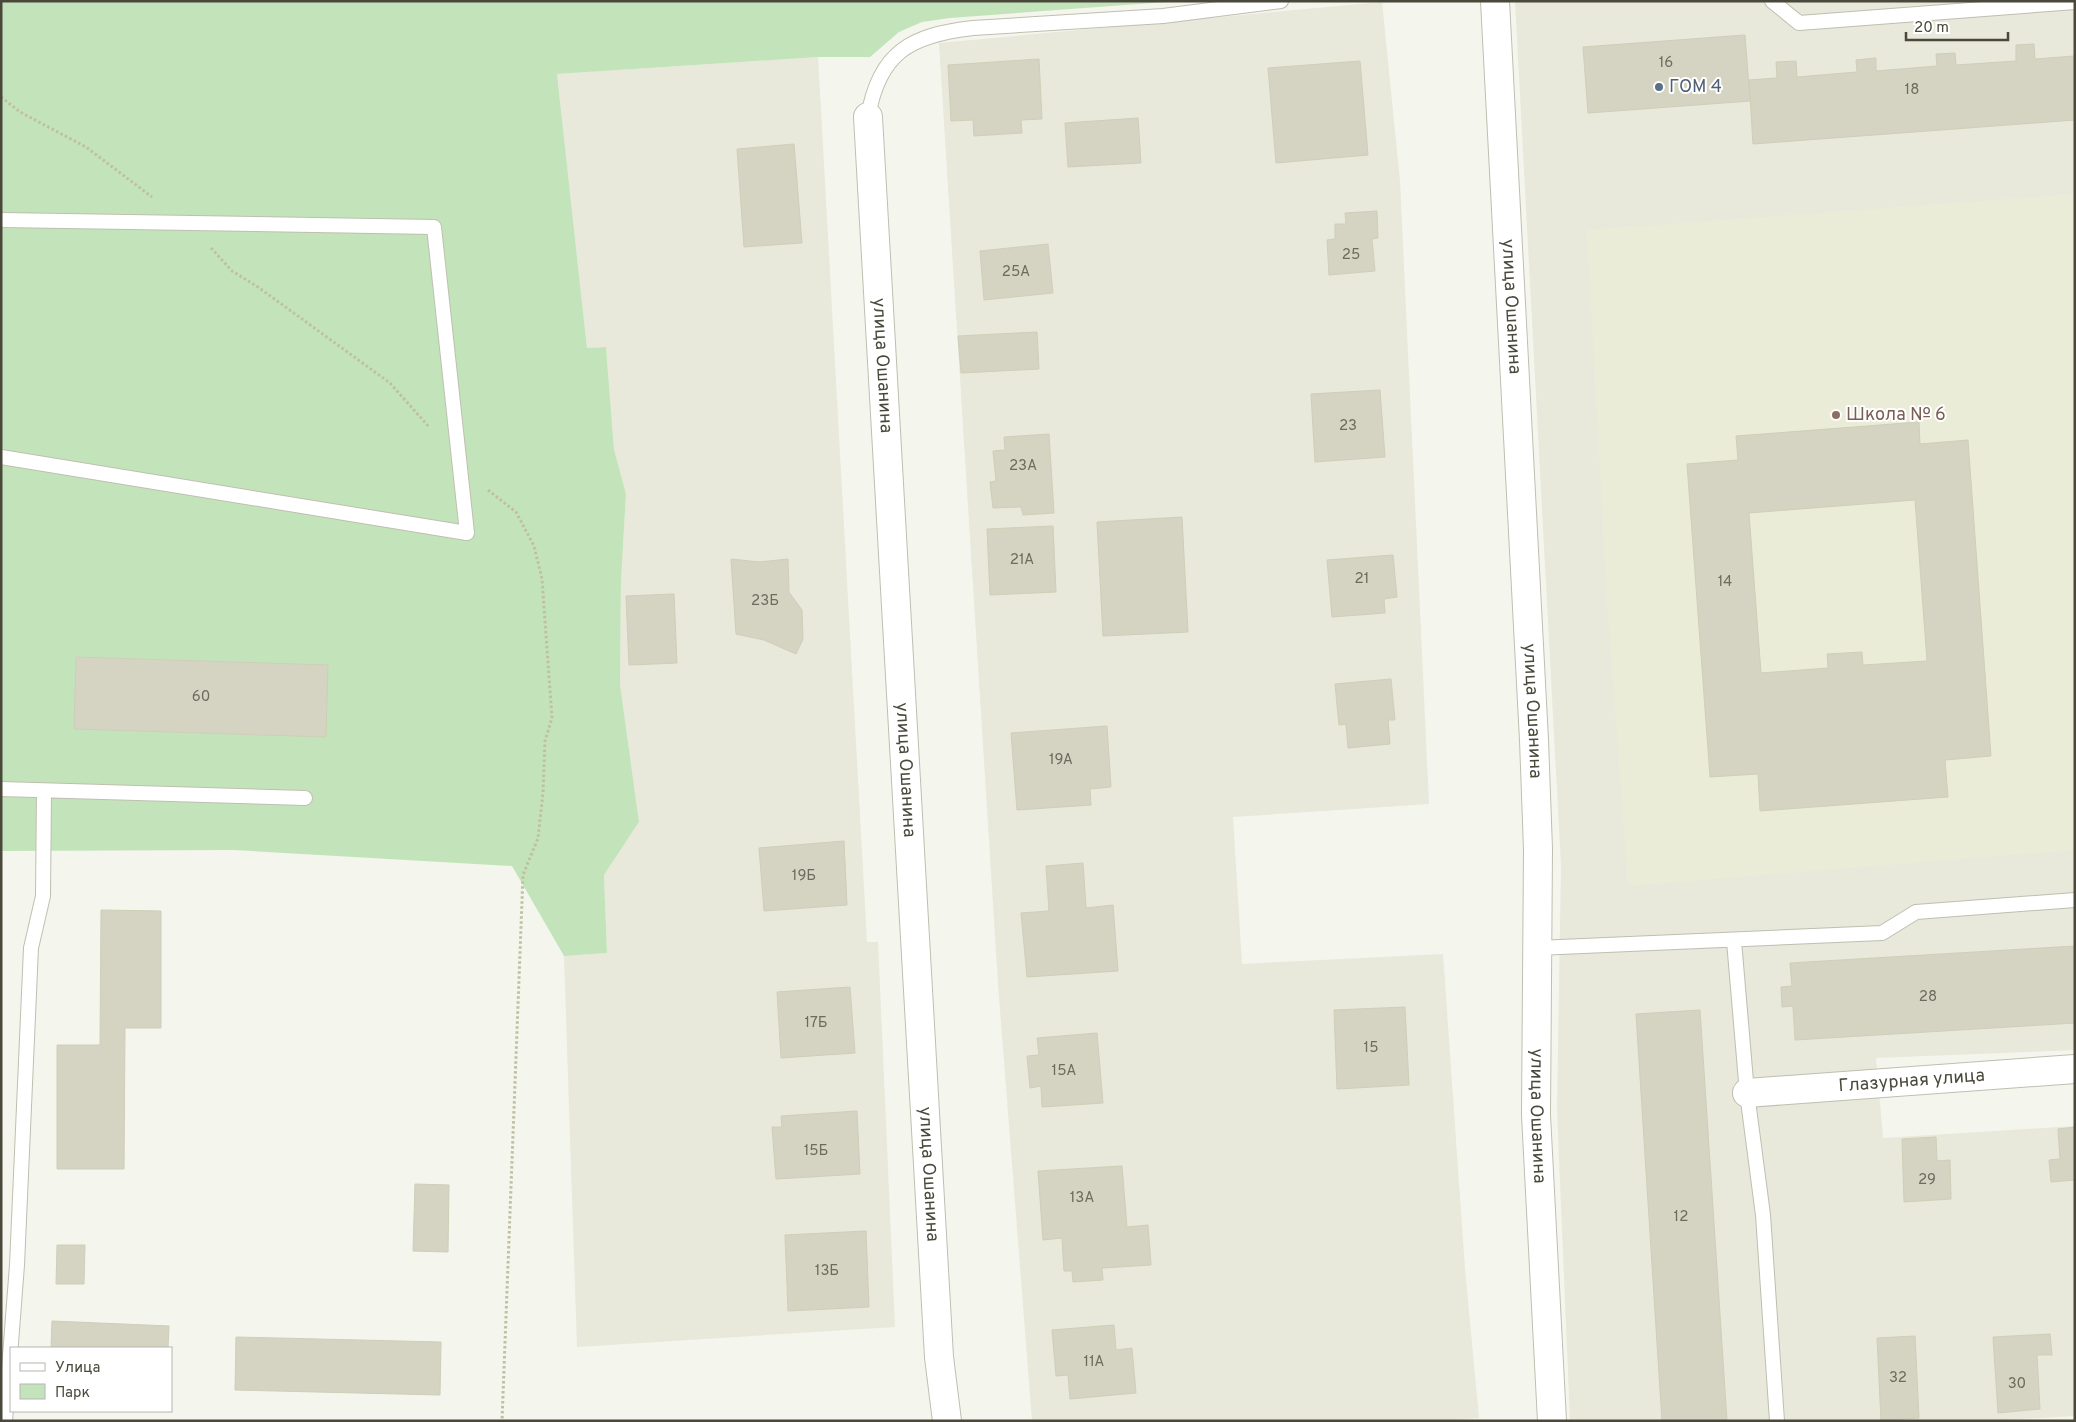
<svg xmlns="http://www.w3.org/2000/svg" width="2076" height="1422" font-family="Overpass,sans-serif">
<rect width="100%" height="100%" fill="#f4f5ed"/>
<path fill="#e8e8db" d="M1515,1H2075V1050L1876,1058L1883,1138L2075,1126V1416L1985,1421H1570L1557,1110L1561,866Z
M1382,2L1400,181L1429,804L1233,817L1242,964L1443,954L1465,1269L1479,1418L1442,1421H1032L998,984L939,43Z
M818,57L867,942H878L895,1327L577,1347L564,956L607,953L604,875L639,822L620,684L621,581L626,494L614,449L606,347L587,348L557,74Z"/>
<path fill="#ebecd8" d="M2075,194V850L1628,886L1607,600L1587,230Z"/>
<path fill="#c3e4ba" d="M1,1H1180L950,18L922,22L899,32L870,57H818L557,74L587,348L606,347L614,449L626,494L621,581L620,684L639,822L604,875L607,953L564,956L512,866L234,850L1,851Z"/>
<path fill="#d5d4c3" stroke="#cfceb7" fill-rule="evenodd" d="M1745,35L1750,101L1588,113L1583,47Z
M2034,44L2035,59L2075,56V120L1753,144L1749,80L1777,78L1776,62L1796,61L1797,77L1857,72L1856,60L1876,58V71L1937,66L1936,54L1955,53L1956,65L2016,61V45Z
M1039,59L1042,119L1021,120L1022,133L974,136L973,120L951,121L948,65Z
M1360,61L1368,155L1276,163L1268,68Z
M1138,118L1141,163L1068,167L1065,123Z
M794,144L802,243L744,247L737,149Z
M1377,211L1378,238L1372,239L1375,271L1329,275L1327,240L1335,239V224H1346L1345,213Z
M1048,244L1053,293L984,300L980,251Z
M1037,332L1039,369L961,373L958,336Z
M1380,390L1385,457L1315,462L1311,394Z
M1919,422L1920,444L1968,440L1991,756L1945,760L1948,797L1760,811L1758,774L1710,777L1687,464L1738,460L1736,436ZM1915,500L1927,661L1863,665L1862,652L1827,654L1828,668L1761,673L1749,513Z
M1049,434L1054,513L1023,515L1021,507L993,508L990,482L996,481L993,451L1005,450L1004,437Z
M1182,517L1188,632L1103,636L1097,522Z
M1053,526L1056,592L990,595L987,529Z
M1393,555L1397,597L1384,599L1385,613L1332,617L1327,560Z
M731,559L759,562L788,559L789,592L802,610L803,639L796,654L764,640L736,634Z
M674,594L677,663L629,665L626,596Z
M76,657L328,665L326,737L74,729Z
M1391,679L1395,720H1388L1390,744L1348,748L1346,724L1339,725L1335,684Z
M1107,726L1111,787L1090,789L1091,805L1017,810L1011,733Z
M844,841L847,905L764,911L759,848Z
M1083,863L1086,908L1113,905L1118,971L1027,977L1021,913L1049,911L1046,866Z
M101,910L161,911V1028H125L124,1169H57V1045H100Z
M2075,946V1023L1795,1040L1793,1006L1782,1007L1781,987L1792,986L1790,963Z
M850,987L855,1053L781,1058L777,992Z
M1405,1007L1409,1085L1337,1089L1334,1010Z
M1700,1010L1727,1421H1662L1636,1014Z
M1097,1033L1103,1103L1042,1107L1041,1086L1030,1088L1027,1056L1039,1055L1037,1038Z
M857,1111L860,1174L776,1179L772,1127H782L781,1116Z
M2075,1127V1180L2051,1182L2049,1160L2060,1159L2058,1129Z
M1936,1137L1937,1161L1950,1160L1951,1199L1904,1202L1902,1139Z
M1122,1166L1127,1227L1148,1225L1151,1265L1102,1268L1103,1280L1073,1282L1072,1271H1064L1062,1238L1043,1240L1038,1171Z
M415,1184L449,1185L448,1252L413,1251Z
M866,1231L869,1307L788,1311L785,1235Z
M57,1245H85L84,1284H56Z
M52,1321L169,1326L168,1348H51Z
M1114,1325L1116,1350L1132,1348L1136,1393L1070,1399L1068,1375L1056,1376L1052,1330Z
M2050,1334L2052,1355H2037L2040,1409L1998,1413L1993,1337Z
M1915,1336L1919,1418L1881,1420L1877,1338Z
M236,1337L441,1342L440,1395L235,1390Z"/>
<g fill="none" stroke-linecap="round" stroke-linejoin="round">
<g stroke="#bfbfb0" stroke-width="16">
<path id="lane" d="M1772,1L1799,23L2075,2
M868,117C879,52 911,35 973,28L1163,16L1281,1
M1,220L434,227L467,533L1,457
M1,789L305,798
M1734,941L1747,1093L1763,1215L1777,1421
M1537,948L1882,933L1916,912L2075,900
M5,1421L17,1265L31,948L43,896L44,791"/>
</g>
<g stroke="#bfbfb0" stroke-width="30">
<g id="street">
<path id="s1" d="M1495,1L1534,740L1538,849L1536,1115L1552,1421"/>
<path id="s2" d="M868,117L939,1357L947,1421"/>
<path id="s3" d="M1747,1093L2075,1069"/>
</g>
</g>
<path stroke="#c0bfa3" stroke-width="3" stroke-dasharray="2.5 2.5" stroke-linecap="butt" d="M1,97L20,112L86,147L152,197
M211,248L232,271L258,287L390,383L429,427
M488,490L516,512L534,546L542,579L552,718L545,741L543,793L538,838L523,875L502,1421"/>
<use href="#lane" stroke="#fff" stroke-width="14"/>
<use href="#street" stroke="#fff" stroke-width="28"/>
</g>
<circle fill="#5c6f8a" stroke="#fff" stroke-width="2" cx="1659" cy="87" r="5"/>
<circle fill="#8d6e63" stroke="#fff" stroke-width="2" cx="1836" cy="415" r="5"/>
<g text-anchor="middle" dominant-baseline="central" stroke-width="4" stroke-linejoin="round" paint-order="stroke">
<g font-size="15" fill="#6c6b5d">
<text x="1666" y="63">16</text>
<text x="1912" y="90">18</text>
<text x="1351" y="255">25</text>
<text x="1016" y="272">25А</text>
<text x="1348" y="426">23</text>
<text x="1023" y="466">23А</text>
<text x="1022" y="560">21А</text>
<text x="1362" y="579">21</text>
<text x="1725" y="582">14</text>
<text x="765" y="601">23Б</text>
<text x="201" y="697">60</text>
<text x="1061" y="760">19А</text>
<text x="804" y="876">19Б</text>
<text x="1928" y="997">28</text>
<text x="816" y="1023">17Б</text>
<text x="1371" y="1048">15</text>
<text x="1064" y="1071">15А</text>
<text x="816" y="1151">15Б</text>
<text x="1927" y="1180">29</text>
<text x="1082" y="1198">13А</text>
<text x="1681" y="1217">12</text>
<text x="827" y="1271">13Б</text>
<text x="1094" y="1362">11А</text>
<text x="1898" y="1378">32</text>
<text x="2017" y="1384">30</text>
</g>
<g font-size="18" fill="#4e5e75" stroke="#fff" text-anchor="start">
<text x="1669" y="87">ГОМ 4</text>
</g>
<g font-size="18" fill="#49483b" stroke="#fff">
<text stroke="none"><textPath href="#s1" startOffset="306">улица Ошанина</textPath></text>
<text stroke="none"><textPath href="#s2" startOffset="249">улица Ошанина</textPath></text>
<text stroke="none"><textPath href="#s1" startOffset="711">улица Ошанина</textPath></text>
<text stroke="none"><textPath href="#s2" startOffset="654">улица Ошанина</textPath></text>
<text stroke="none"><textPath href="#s3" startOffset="165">Глазурная улица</textPath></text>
<text stroke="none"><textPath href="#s1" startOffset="1116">улица Ошанина</textPath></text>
<text stroke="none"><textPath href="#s2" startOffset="1059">улица Ошанина</textPath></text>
</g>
<g font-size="18" fill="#785e54" stroke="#fff" text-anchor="start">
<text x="1846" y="415">Школа № 6</text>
</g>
</g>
<rect width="2076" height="1422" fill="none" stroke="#49483b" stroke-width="5"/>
<rect x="10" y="1347" width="162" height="65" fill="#ffffff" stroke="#b6b6b1"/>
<rect x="20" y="1363" width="25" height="8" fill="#ffffff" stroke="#b6b6b1"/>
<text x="55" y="1372" font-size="15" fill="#49483b">Улица</text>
<rect x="20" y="1384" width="25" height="15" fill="#c3e4ba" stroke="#b6b6b1"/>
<text x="55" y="1397" font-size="15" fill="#49483b">Парк</text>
<path d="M1906 32v8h102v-8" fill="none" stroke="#49483b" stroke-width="2.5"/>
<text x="1914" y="32" font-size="15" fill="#49483b" stroke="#ffffff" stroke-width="4" paint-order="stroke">20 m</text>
</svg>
